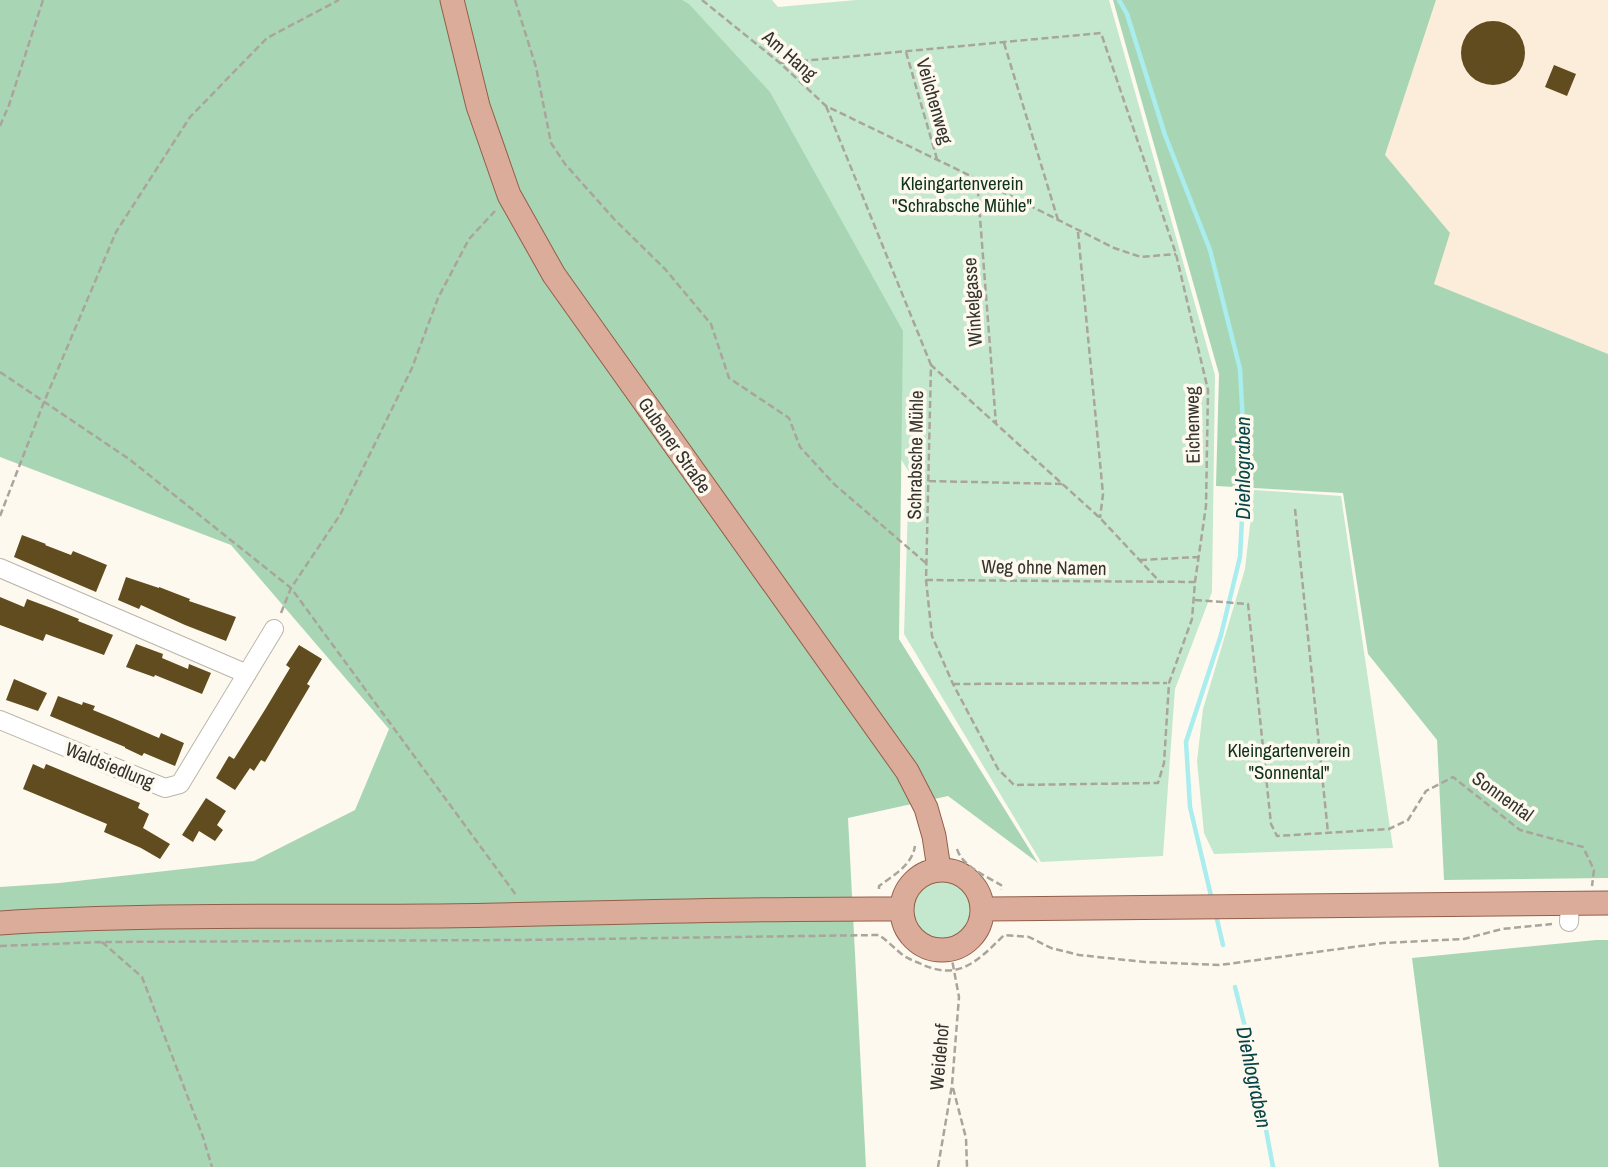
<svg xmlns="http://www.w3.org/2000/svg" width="1608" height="1167" font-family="'Archivo Narrow',sans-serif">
<rect width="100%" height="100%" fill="#fef9ee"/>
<path fill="#fcedda" d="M1436,0H1608V354L1434,284L1385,155Z"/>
<path fill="#c4e8cd" d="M612,0H772L778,7L856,0H1109L1215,375L1212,592L1175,689L1163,856L1041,862L904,634L909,472Z
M1254,490L1341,496L1393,848L1214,854L1204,833L1197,761L1203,709L1245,569Z
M911 909a31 31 0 1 1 62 0a31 31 0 1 1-62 0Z"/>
<path fill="#a8d6b4" d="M0,0H682L689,4L770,92L903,331L899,639L1038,863L948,796L848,818L866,1167H0V887L59,883L254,861L355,810L389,729L231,545L0,457Z
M1113,0H1436L1385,155L1450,233L1434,284L1608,354V878L1444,880L1437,740L1368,654L1343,493L1216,486L1219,374Z
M1596,940H1608V1167H1439L1412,958Z"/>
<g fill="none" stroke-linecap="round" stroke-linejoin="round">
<path stroke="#a9edee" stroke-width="4.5" d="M1119,0L1127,14L1165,135L1210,250L1240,369L1245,460L1240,557L1221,635L1186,742L1190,807L1212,900
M1216,915L1223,945
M1235,987L1252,1055L1273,1167"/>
</g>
<path fill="#604c1f" d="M1461 53a32 32 0 1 1 64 0a32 32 0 1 1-64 0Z
M1554,65L1576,74L1567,96L1545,87Z
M22,535L46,544L45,545L71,555L73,551L107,565L96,592L14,557Z
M126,577L159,588V587L190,599L189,601L236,617L226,641L185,625L141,605L139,609L118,600Z
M0,597L24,607L27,599L54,609L79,619L78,621L113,635L104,655L46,634L43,641L0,625Z
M136,644L163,654L162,658L188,669L189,664L211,673L202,694L155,675L154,677L126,667Z
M299,645L322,659L307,684L310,686L265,762L261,760L254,771L250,768L235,790L216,778L229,756L234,759L266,708L290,668L286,665Z
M14,679L47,693L38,711L6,700Z
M58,696L82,705L83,702L95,706L93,710L115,719L159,738L161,733L184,743L175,766L144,753L142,756L125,748V747L50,716Z
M33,764L44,769L46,764L140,803L138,808L149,814L143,828L170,844L160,859L141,848L104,832L107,824L23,789Z
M206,798L226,811L217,825L223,830L215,841L199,831L193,842L182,835Z"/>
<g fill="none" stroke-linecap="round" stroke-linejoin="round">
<g stroke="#bab5ab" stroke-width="20">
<path id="minor" d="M0,568L247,674
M0,720L165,788L180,784L274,629
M1569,922L1570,903"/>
</g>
<g stroke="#925e49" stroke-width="25">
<path id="major" d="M452,0L478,106L509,195L554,275L907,771L926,808L934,836L939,869
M902 910a40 40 0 1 1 80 0a40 40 0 1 1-80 0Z
M983,909L1608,903
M0,923C143,914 286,917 430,916C587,914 744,908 902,909"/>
</g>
<path stroke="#a9a59c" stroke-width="2.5" stroke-dasharray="7 3.5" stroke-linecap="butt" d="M515,0L536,67L551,143L565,164L615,220L665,269L711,324L729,378L789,418L800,447L834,484L927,564
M702,0L780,63L826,106L977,179L1114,248L1141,257L1176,254
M1004,43L1058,220
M906,52L937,159
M780,63L1101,33L1176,254L1208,390L1206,506L1195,582L1192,619L1169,683L1164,763L1158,783L1014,785L998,769L953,684L932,636L926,580L931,365L1100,518L1161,583
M826,106L931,365
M0,126L9,105L43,0
M977,179L996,424
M1078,232L1103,494L1100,518
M0,372L129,459L291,588L516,895
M929,481L1062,484
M1295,509L1328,833
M0,516L44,402L116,232L190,117L267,38L339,0
M1140,560L1199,557
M926,580L1195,582
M1195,600L1248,604L1271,824L1277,836L1389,829L1408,820L1426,791L1453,777L1520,830L1583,847L1594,870L1592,886
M281,613L291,588L340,515L412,368L438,298L469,239L495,211
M953,684L1167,683
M957,849C962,866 986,876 1001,885V890
M879,889V886C894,875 912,865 915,846
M102,942L142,977L203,1137L212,1167
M0,946L102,942L517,940L879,935C888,941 895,949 904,956C909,959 914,961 919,963C958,982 977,962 1004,935L1029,937L1051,948L1079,955L1145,962L1220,965L1383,943L1464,939L1502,929L1552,924
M953,1088L966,1138L967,1167
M938,1167L952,1085L959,997L950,949"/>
<use href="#minor" stroke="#fff" stroke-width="18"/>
<use href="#major" stroke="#dcac9b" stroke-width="23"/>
</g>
<g text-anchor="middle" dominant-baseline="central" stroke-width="7" stroke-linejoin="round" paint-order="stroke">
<g font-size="19" fill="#35332e" stroke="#fef9ee">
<text transform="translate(790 55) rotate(41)">Am Hang</text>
<text transform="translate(935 101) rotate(74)">Veilchenweg</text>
<text transform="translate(972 302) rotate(-94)">Winkelgasse</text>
<text transform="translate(1192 425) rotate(-91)">Eichenweg</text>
<text transform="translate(675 445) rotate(55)">Gubener Straße</text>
<text transform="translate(915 455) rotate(-89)">Schrabsche Mühle</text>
<text transform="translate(1044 567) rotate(1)">Weg ohne Namen</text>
<text transform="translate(110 765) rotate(22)">Waldsiedlung</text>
<text transform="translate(1503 796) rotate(36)">Sonnental</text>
<text transform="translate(939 1057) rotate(-85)">Weidehof</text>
</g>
<g font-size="19" fill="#0f331d" stroke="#fef9ee">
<text x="962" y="183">Kleingartenverein<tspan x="962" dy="22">"Schrabsche Mühle"</tspan></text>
<text x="1289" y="750">Kleingartenverein<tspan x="1289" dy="22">"Sonnental"</tspan></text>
</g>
<g font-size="21" font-style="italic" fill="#064648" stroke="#fef9ee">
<text transform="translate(1242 468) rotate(-90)">Diehlograben</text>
<text transform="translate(1254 1077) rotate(78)">Diehlograben</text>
</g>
</g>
</svg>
